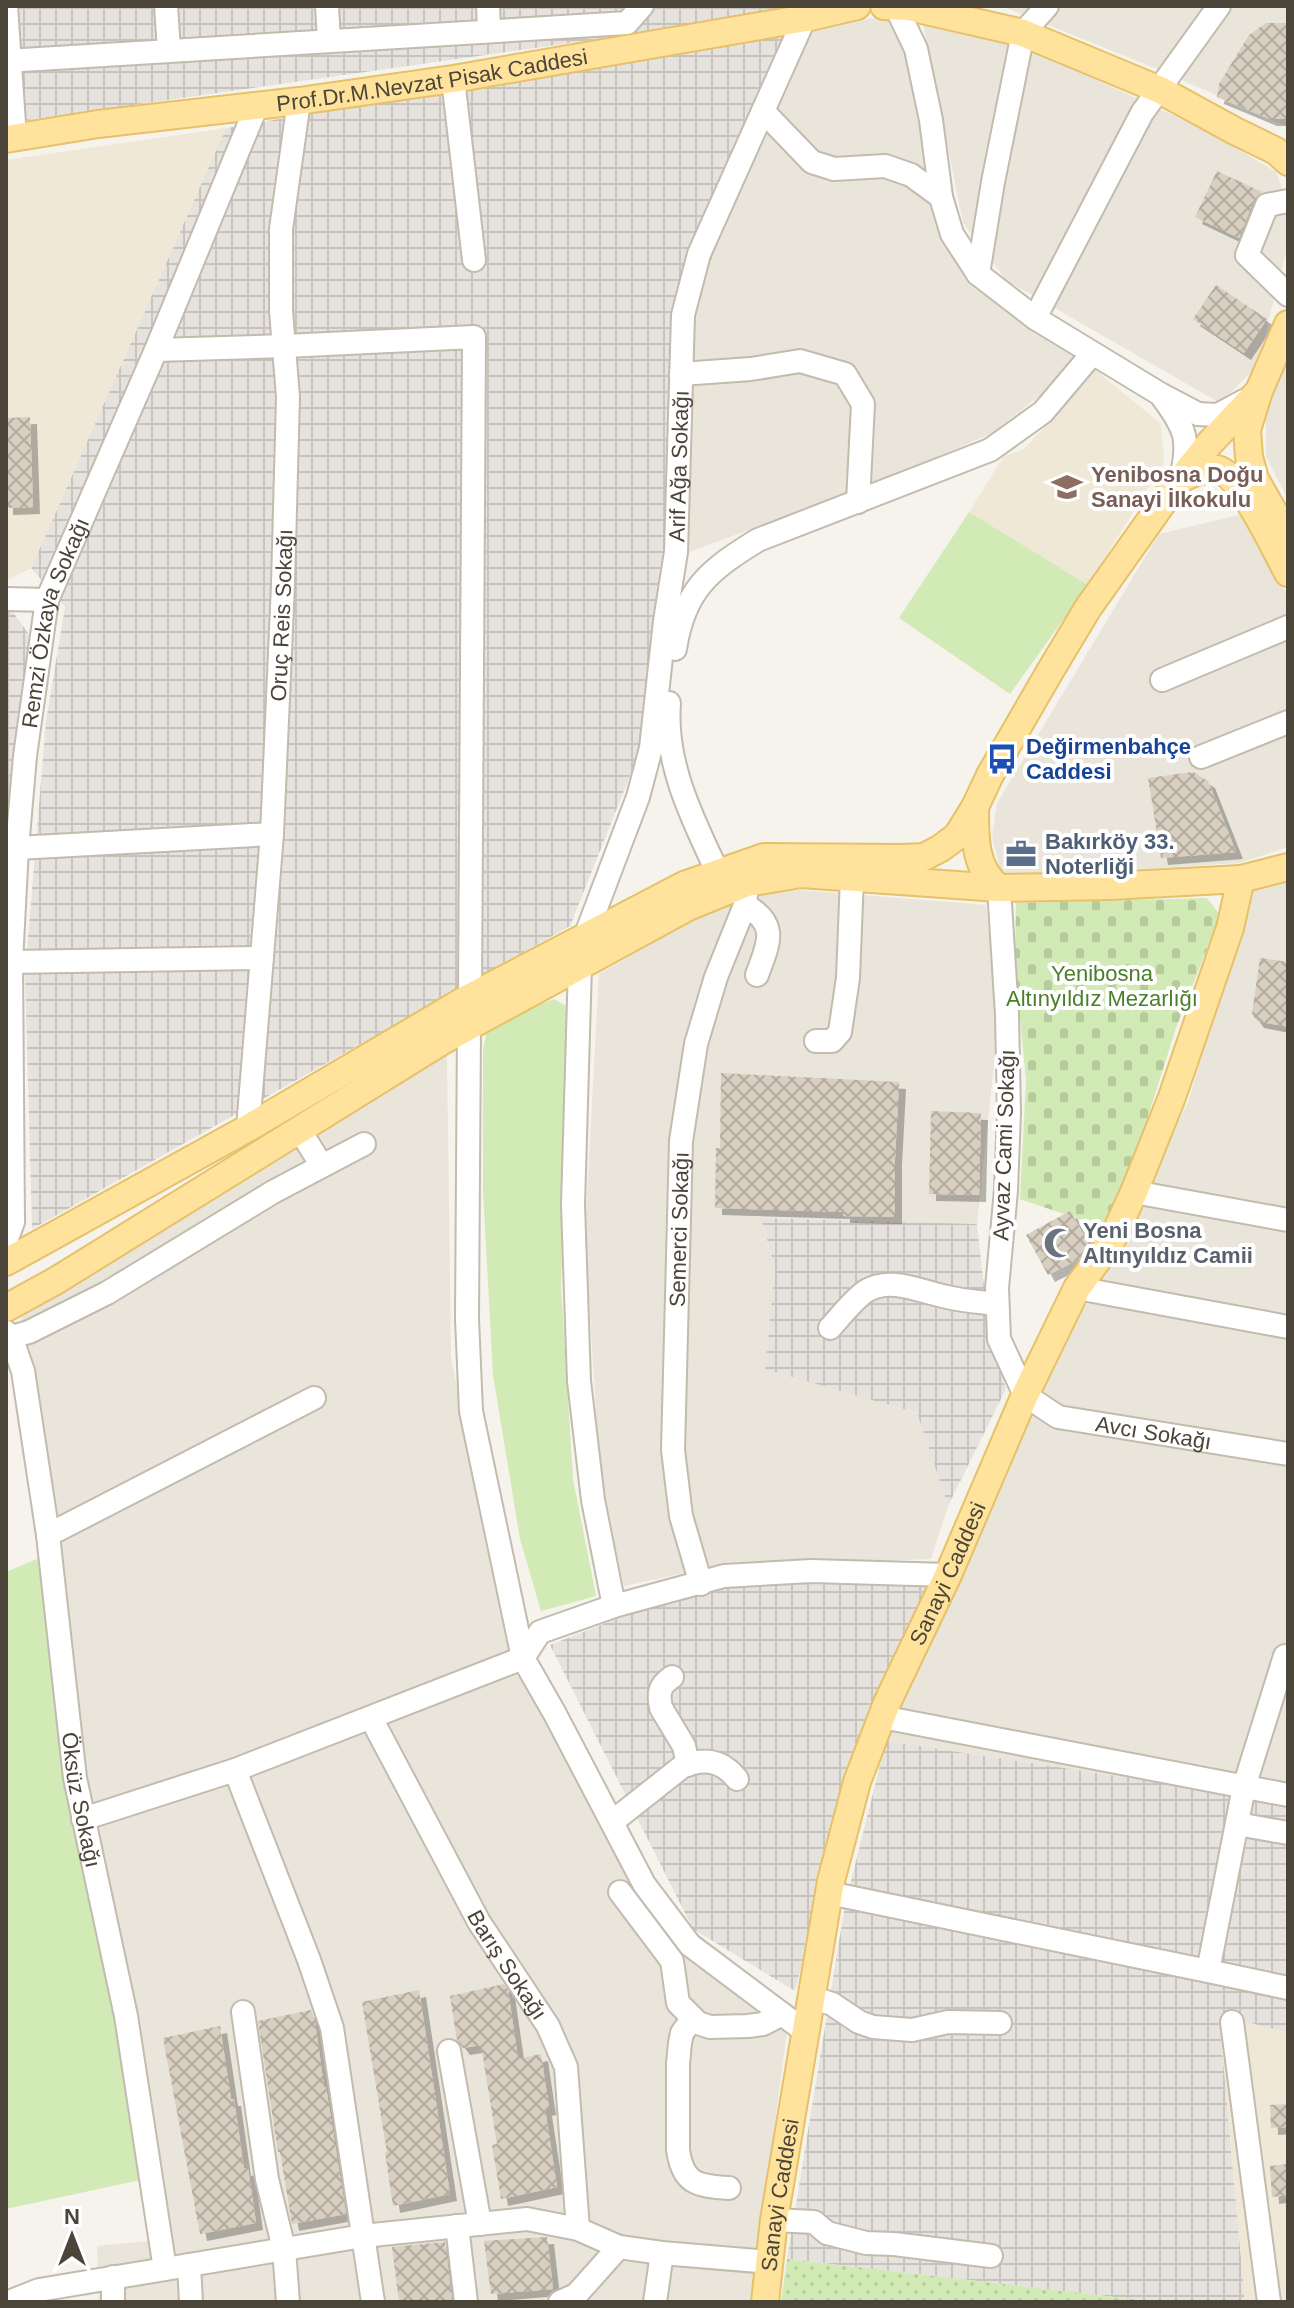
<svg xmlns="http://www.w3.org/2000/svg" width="1294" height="2308" font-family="Helvetica,sans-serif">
<defs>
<pattern id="industrial-grid" width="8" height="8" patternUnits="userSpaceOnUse" patternTransform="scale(2)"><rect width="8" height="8" fill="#e6e2dd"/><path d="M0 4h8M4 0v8" fill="none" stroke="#c7c3be"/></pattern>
<pattern id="grass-dots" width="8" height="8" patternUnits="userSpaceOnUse" patternTransform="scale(2)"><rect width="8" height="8" fill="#d2eab5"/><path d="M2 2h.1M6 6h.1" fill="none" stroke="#b6ca9c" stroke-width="1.8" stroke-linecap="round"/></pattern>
<pattern id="cemetery-stones" width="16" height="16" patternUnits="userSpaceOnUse" patternTransform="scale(2)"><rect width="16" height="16" fill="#d2eab5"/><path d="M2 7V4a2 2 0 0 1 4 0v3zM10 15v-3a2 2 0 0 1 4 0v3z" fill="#b6ca9c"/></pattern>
<pattern id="building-cross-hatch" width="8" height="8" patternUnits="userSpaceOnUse" patternTransform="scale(2)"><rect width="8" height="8" fill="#d8cfc1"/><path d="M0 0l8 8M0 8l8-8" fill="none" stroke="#b1aa9e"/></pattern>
<filter id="shadow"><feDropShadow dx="7" dy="7" stdDeviation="0" flood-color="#0004"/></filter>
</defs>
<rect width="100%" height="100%" fill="#f6f3ec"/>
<path fill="#eae5da" d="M1001,6H1288V127L1157,69Z
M892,15L907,50L934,210L970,285L1075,357L1066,375L992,433L882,481L689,552L693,326L725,211L815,28Z
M922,18L1047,57L1207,131L1276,172L1288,204V244L1257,366L1220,403L1006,280L963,223Z
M1288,358V499L1266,457V412Z
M1247,513L1288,597V847L1240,863L1002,878L992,836L997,803L1159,534Z
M1288,880V1802L886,1741L1028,1412L1130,1222L1188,1102L1252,890Z
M800,890L986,905L998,1026L977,1224L761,1218L775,1269L766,1368L917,1413L948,1506L931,1559L712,1567L624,1586L600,1479L585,1230L599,974L729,900Z
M447,1055L451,1358L511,1651L604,1830L689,1961L787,2032L751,2302H99L97,2246L149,2241L112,1992L37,1559L56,1550L20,1311Z"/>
<path fill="url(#industrial-grid)" d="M6,6H786L774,14L6,123Z
M815,28L725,211L693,326L689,553L635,763L570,926L32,1229L25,974L46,721L65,607L31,568L226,128Z
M6,608H10L33,640L6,961Z
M761,1218L977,1224L989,1331L1006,1389L948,1506L917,1413L765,1369L775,1269Z
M749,1583L930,1586L824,1878L795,1991L693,1929L550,1645L636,1611Z
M886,1741L1288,1802V2033L1219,2015L1245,2302H1157L787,2259L845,1905Z"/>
<path fill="#efe8d6" d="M226,128L31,568L6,581V160Z
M1092,367L1161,424L1164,462L1088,585L969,512L1004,456L1023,450L1058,412Z
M1219,2015L1288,2033V2302H1245Z"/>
<path fill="url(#grass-dots)" d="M787,2259L1157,2302H781Z"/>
<path fill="url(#cemetery-stones)" d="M1207,898L1220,915L1176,1028L1132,1167L1102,1227L1020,1199L1026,1080L1015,967L1016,903Z"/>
<path fill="#d2eab5" d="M969,512L1088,585L1010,694L899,618Z
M554,999L568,1007L561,1286L573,1479L596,1596L541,1611L520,1539L493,1375L483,1191V1050L487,1031L502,1020Z
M37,1559L112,1992L140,2180L6,2209V1572Z"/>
<path fill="url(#building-cross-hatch)" filter="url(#shadow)" d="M1266,23H1288V119H1270L1217,97L1219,84L1249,35Z
M1217,171L1262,192L1254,200L1239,238L1195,217Z
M1216,285L1267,319L1244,353L1193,319Z
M30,417L33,507L6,508V418Z
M1193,772L1208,781L1236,852L1161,858L1148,778Z
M1260,958L1288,962V1027L1257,1021L1252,1014Z
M721,1073L899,1082L895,1158V1217L843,1216V1212L715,1208L716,1148H720Z
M931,1111L981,1113L979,1195L929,1194Z
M1070,1211L1089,1245L1079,1259L1048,1275L1026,1235Z
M504,1984L508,1990L518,2059L541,2054L549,2108L545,2109L557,2187L501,2199L492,2145L497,2144L481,2045L463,2048L457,2040L450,1996Z
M419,1990L450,2194L393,2206L385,2152H387L362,2002Z
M311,2010L315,2021L324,2087H326L346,2214L292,2224L280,2152H278L258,2021Z
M220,2026L231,2099H234L244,2169L248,2168L256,2223L200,2234L163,2038Z
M1288,2104V2127L1271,2128L1270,2105Z
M1288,2164V2195L1272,2197L1270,2166Z
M547,2237L553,2289L491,2294L484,2241Z
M445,2242L452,2300L399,2302L392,2247Z"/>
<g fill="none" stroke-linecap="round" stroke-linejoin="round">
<g stroke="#c2bbae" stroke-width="26">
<g id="minor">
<path d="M6,6L15,138"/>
<path d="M166,6L169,50"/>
<path d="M327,6L329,40"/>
<path d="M488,6L489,29"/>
<path d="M896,7L916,49L931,120L941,197L952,234L978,274L1035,318L1160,394L1198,414L1218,415L1244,401"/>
<path d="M6,61L627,23L642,6"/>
<path d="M453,79L474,260"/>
<path d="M763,111L812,162L834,169L885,166L911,175L941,197"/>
<path d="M1288,201L1267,205L1247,255L1288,295"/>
<path d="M978,274L993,182L1023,33L1047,6"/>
<path d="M1035,318L1142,113L1219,6"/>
<path d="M156,350L285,346L474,337L470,997"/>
<path d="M681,374L751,369L800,361L845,374L863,404L858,502"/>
<path d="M1163,398C1186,429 1190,440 1181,479"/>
<path d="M6,599L47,600"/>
<path d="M675,649C684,590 709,570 758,540L990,450L1043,412L1092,354"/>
<path d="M1162,680L1288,627"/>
<path d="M669,703C664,763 693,820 718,873"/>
<path d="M1201,757L1288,722"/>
<path d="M17,848L272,834"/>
<path id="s1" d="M999,888L1007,1015L1009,1112L1006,1190L997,1288L999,1339L1025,1395L1058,1417L1288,1454"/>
<path d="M745,905C780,925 768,944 757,975"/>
<path id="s2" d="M585,937L638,797L651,748L665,621L676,552L683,315L699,254L810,6"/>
<path d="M11,962L262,958"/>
<path d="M580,965L573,1205L579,1381L593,1500L614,1606"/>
<path d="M469,1026L467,1319L471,1411L523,1658L555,1714L644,1884L690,1945L806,2032"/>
<path d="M816,1041H832L840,1032L848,978L852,877"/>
<path id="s3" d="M248,1128L272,834L283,584L288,397L281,311V229L299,101"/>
<path d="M299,1129L322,1166"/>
<path d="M1134,1192L1288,1220"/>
<path id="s4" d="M6,1241L13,1222L11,962L17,848L25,756L47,600L156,350L257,105"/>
<path d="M1077,1288L1288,1327"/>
<path d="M830,1328C841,1316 853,1300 866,1291C891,1276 921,1292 947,1297C963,1301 981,1302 997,1304"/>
<path id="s5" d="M6,1332L11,1337L23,1371L48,1535L75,1778L126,2016L165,2269"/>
<path d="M11,1337L29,1332L107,1293L273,1192L364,1144"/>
<path d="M48,1535L314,1398"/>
<path id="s6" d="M701,1584L681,1516L673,1450L681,1141L696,1044L716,977L745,905L747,883"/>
<path d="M672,1677C659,1686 658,1693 661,1708L684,1746L688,1765"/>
<path d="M882,1717L1288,1795"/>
<path id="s7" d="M371,1718L479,1922L548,2026L566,2067L578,2229"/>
<path d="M235,1770L309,1960L332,2028L373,2302"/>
<path d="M83,1819L235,1770L523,1658L540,1632L614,1606L724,1576L811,1571L948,1575"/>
<path d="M612,1822L683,1766C705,1758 722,1760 737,1779"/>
<path d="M1237,1824L1288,1833"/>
<path d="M620,1892L672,1961L678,2003L698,2023L710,2027L748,2026L763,2024L782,2014"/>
<path d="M829,1893L1208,1971L1244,1787L1285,1656"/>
<path d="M1208,1971L1288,1988"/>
<path d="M811,1997L832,2004L859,2022L873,2027L912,2030L948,2022L1000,2023"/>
<path d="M243,2012L267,2179L284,2249L288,2302"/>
<path d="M693,2018L682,2033L680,2043L678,2064V2150C683,2184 697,2186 729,2188"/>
<path d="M1232,2022L1269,2302"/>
<path d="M449,2051L480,2224"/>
<path d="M774,2220L814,2222L827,2233L866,2243L894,2244L991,2256"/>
<path d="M457,2226L466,2302"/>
<path d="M189,2265L191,2302"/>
<path d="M9,2302L39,2290L363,2236L527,2219L578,2229L619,2247L662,2253L769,2262"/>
<path d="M113,2302V2277"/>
<path d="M560,2302L576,2295L619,2247"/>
<path d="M655,2302L662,2253"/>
</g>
</g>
<g stroke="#e6c16a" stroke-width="30">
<g id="major">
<path d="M884,6L909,7L1023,33L1160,90L1235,131L1276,151L1288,162"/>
<path id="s8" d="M6,139L98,124L299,101L453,79L806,18L857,6"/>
<path d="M1288,324L1259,391L1247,430L1249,457L1255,479L1288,537"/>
<path d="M1181,479C1192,473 1204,467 1217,469C1242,475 1275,550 1288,573"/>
<path d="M975,807C975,837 974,868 999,888"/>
<path d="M6,1262L248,1128L470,997L684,885L764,857L902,858L924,857L941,848L957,836L975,807L990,775L1049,673L1088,608L1171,491L1209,444L1259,391"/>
<path d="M6,1308L57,1280L444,1040L688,907L747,883L801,874L999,888L1110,886L1241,879L1288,867"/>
<path id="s9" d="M765,2302L774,2220L831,1881L857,1782L887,1703L948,1575L1025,1395L1077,1288L1111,1242L1134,1192L1172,1097L1230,928L1241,879"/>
</g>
</g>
<use href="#minor" stroke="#fff" stroke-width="22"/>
<use href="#major" stroke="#ffe39c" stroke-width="26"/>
</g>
<defs>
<g id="school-bare" transform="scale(2.4)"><path d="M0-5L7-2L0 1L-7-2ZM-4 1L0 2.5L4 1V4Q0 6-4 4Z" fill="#8d6e63" stroke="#fff" stroke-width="2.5" paint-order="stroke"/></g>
<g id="bus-bare" transform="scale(2.4)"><path d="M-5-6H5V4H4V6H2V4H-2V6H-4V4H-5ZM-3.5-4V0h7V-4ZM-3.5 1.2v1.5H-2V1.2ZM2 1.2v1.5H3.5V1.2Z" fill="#1a4fb4" stroke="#fff" stroke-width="2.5" paint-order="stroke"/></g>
<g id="office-bare" transform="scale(2.4)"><path d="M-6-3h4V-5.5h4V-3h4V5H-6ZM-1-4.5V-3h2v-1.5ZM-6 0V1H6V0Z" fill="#5c6f8a" stroke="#fff" stroke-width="2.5" paint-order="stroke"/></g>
<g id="mosque-bare" transform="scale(2.4)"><path d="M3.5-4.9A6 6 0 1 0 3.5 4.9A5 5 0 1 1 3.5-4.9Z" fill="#6b7280" stroke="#fff" stroke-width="2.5" paint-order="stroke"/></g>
</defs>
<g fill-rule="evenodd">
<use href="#school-bare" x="1067" y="487"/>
<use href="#bus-bare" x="1002" y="759"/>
<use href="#office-bare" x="1021" y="854"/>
<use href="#mosque-bare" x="1059" y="1243"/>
</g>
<g text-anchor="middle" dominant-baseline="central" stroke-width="8" stroke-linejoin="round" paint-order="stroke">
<g font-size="22" fill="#4b4439" stroke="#fff">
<text stroke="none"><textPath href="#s8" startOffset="430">Prof.Dr.M.Nevzat Pisak Caddesi</textPath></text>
<text stroke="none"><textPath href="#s2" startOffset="484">Arif Ağa Sokağı</textPath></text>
<text stroke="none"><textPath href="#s3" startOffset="514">Oruç Reis Sokağı</textPath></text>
<text stroke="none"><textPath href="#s4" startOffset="624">Remzi Özkaya Sokağı</textPath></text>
<text transform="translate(1004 1145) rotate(-88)">Ayvaz Cami Sokağı</text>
<text stroke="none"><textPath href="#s6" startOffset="358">Semerci Sokağı</textPath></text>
<text stroke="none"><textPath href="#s1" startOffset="650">Avcı Sokağı</textPath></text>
<text stroke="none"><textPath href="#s9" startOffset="756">Sanayi Caddesi</textPath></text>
<text stroke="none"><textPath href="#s5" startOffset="476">Öksüz Sokağı</textPath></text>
<text stroke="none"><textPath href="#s7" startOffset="282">Barış Sokağı</textPath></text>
<text stroke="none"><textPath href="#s9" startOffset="108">Sanayi Caddesi</textPath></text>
</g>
<g font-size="22" font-weight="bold" fill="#785e54" stroke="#fff" text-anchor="start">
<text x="1091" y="474">Yenibosna Doğu<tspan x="1091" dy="25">Sanayi İlkokulu</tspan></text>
</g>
<g font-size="22" font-weight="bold" fill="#164399" stroke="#fff" text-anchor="start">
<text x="1026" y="746">Değirmenbahçe<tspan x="1026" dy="25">Caddesi</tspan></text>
</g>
<g font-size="22" font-weight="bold" fill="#4e5e75" stroke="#fff" text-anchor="start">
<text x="1045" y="841">Bakırköy 33.<tspan x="1045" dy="25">Noterliği</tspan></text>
</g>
<g font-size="22" fill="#4a7f2a" stroke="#fff">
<text x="1102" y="973">Yenibosna<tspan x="1102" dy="25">Altınyıldız Mezarlığı</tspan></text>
</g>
<g font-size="22" font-weight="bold" fill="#5b616d" stroke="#fff" text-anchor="start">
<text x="1083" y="1230">Yeni Bosna<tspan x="1083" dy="25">Altınyıldız Camii</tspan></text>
</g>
</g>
<rect width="1294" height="2308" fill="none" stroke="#4b4439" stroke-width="16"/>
<g transform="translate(72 2236)" stroke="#ffffff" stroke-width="6" paint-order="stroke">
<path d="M0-6L14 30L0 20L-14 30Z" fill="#4b4439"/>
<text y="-12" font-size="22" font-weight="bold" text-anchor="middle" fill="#4b4439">N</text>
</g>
</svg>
